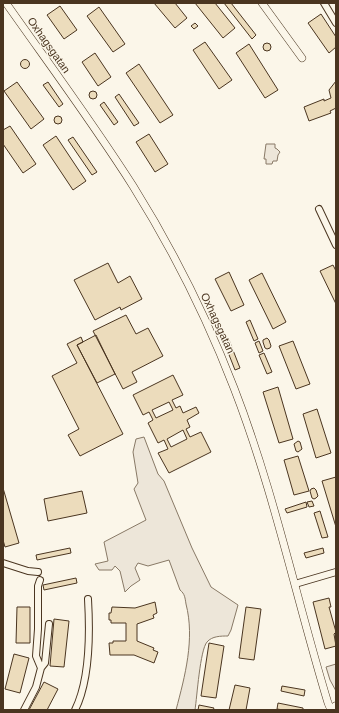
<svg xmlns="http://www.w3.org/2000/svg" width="339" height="713" font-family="Arial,sans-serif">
<rect width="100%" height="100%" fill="#fbf6e9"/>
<path fill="#ede6d9" stroke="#887966" d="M266,144H275V148L277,149L280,152L278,155L277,161H273L272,164H266V159H264Z
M144,437L158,474L164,481L192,548L211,587L238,605L231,630L228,636C221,636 212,636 207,642C200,650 197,697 195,710H176C185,676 195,639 186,604C185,598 185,594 180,590L169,560L148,566L138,563L135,568L140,580L131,586L125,592L120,571L115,566L112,570H99L95,564L108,561L104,542L146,520L134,489L138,483L133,452L136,439Z
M336,664V691L330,680L326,667Z"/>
<path fill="#ecdcbc" stroke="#4a3520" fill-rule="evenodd" d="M154,3H175L187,18L175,28Z
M195,3H215L235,28L223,38Z
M224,3H231L256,35L252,39Z
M60,6L77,30L64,39L47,15Z
M99,7L125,44L113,52L87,16Z
M321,14L336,37V47L329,53L308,23Z
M195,23L198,26L194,29L191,26Z
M205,42L232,80L219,89L193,50Z
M263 47a4 4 0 1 1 8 0a4 4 0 1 1-8 0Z
M249,44L278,90L265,98L236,53Z
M95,53L111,77L98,86L82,62Z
M20.5 64a4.5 4.5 0 1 1 9 0a4.5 4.5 0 1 1-9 0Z
M139,64L173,115L160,123L126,73Z
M336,81V110V108L330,111L331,113L309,121L304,107L324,99V101L331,98L329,90Z
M17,82L44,119L31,129L4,91Z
M48,82L63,104L59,107L43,85Z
M89 95a4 4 0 1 1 8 0a4 4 0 1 1-8 0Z
M119,94L139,123L134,126L115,97Z
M104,102L118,122L114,125L100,105Z
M54 120a4 4 0 1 1 8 0a4 4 0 1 1-8 0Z
M10,126L36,164L23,173L3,144V130Z
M149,134L168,164L155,172L136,142Z
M56,136L86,181L73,190L43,145Z
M73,137L97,172L92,175L68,140Z
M108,263L118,283L130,276L142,299L121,310L120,307L95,320L74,280Z
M333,265L336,271V304L320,271Z
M229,272L244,305L231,311L215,279Z
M262,273L286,322L273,329L249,280Z
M126,315L136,334L148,328L163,356L132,372L137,382L123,389L93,331Z
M250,320L258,339L254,341L246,322Z
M96,335L115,374L97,383L77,345Z
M81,337L83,342L77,345L123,434L80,456L68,435L79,429L52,376L77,363L67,344Z
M267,338L269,340L271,346L270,348L267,349L265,348L263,342V340Z
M229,340L240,368L235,370L224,342Z
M259,341L263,351L259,353L255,343Z
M293,341L310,384L296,389L279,346Z
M264,353L272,372L267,374L259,355Z
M173,375L183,395L172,400L176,408L180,406L183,413L196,407L199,413L187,420L190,427L186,429L190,437L201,432L211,452L169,473L158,453L168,449L164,440L158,443L148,423L153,420L149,412L143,415L133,395ZM169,402L173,410L156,418L152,410ZM183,430L187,439L171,447L167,439Z
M278,387L293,439L279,443L263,392Z
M317,409L331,453L316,458L303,414Z
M298,441L300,442L302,449L298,452L296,451L294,444Z
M298,456L309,491L294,495L284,460Z
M336,477V527L322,481Z
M3,488L19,543L5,547L3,540Z
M314,488L316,490L318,496L316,498L314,499L312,498L310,491L311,489Z
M82,491L87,513L48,521L44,499Z
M312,501L314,506L309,507L307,502Z
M306,502L307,507L287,513L285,509Z
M320,511L328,537L322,538L314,513Z
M70,548L71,553L37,560L36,555Z
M323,548L324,553L306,558L304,553Z
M76,578L77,583L44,590L43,585Z
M329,598L331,607H329L336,632L334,634L336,646L325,649L313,602Z
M155,602L157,613L153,615L154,618L137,624V641L154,648L153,650L158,652L154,663L134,655H110L109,643H113V641H126V623H111V620H109V613H111L112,607L135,608Z
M17,607H30V643H16Z
M246,607L261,609L254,660L239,658Z
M54,619L69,621L64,667L50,666Z
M209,643L224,646L216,698L201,696Z
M14,654L29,658L20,693L5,689Z
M44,682L58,689L47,710H29Z
M235,685L250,688L246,710H229Z
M282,686L305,690L304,696L281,691Z
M278,703L303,708V710H283L277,709Z
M199,705L214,708L213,710H198Z"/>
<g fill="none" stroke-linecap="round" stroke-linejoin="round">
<g stroke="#4a3520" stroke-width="8">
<path id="minor" d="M324,3L336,23
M319,209L336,245
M3,563L28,571L38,572
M295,584L336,572
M41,668L45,663L49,624
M24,710L36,687L41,668L36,656L38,629V586L40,580
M75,710C90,680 90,633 88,599"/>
</g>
<g stroke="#4a3520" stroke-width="8">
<path id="tertiary" d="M6,3C49,64 93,123 133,186C173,250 207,318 234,388C274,491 296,598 328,703L331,710
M262,3L302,58
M335,706L336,707"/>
</g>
<use href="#minor" stroke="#fbf6e9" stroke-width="6"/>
<use href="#tertiary" stroke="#fbf6e9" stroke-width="7"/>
</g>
<g text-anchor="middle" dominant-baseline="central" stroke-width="3" stroke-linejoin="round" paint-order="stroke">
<g font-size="11" fill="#4a3520" stroke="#fbf6e9">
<text transform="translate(49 45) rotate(55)">Oxhagsgatan</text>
<text transform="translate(218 323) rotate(65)">Oxhagsgatan</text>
</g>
</g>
<rect width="339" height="713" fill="none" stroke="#4a3520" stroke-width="8"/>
</svg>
